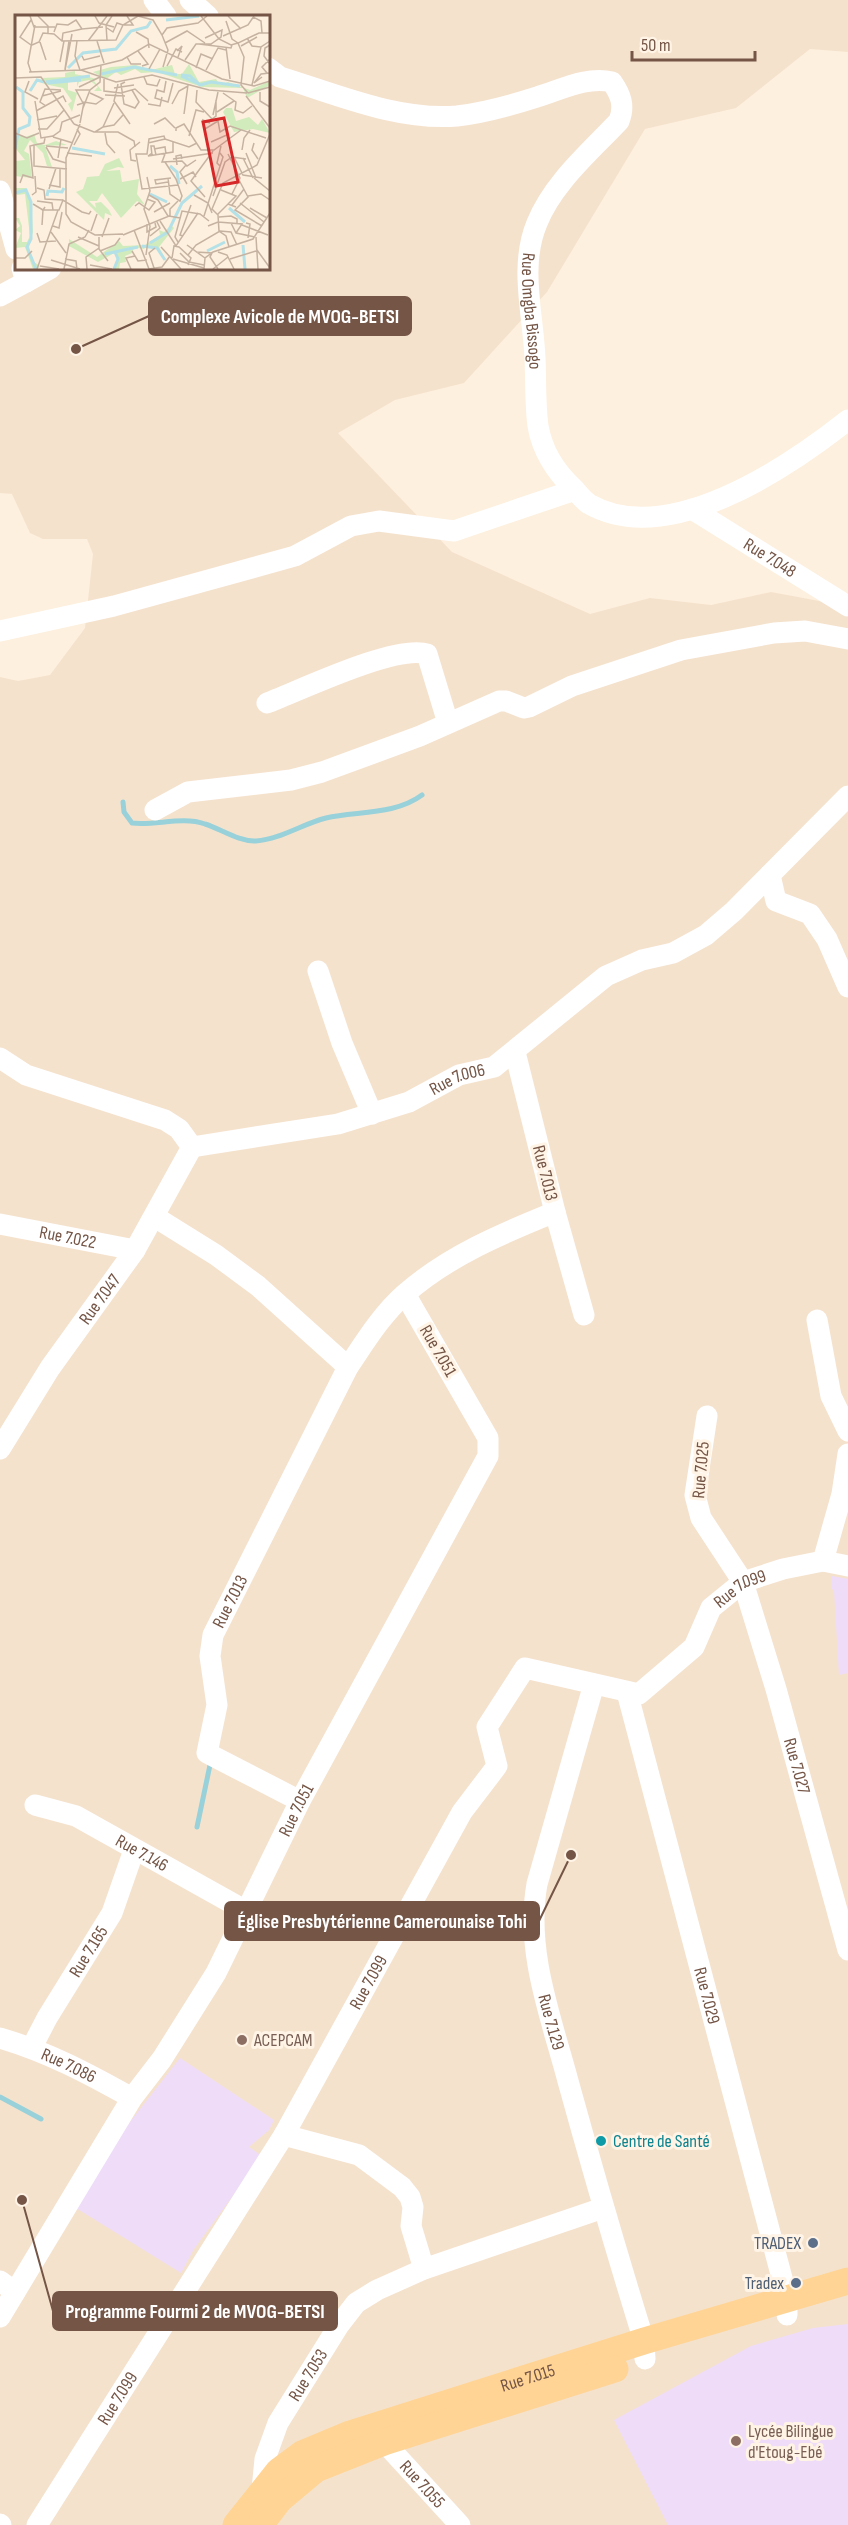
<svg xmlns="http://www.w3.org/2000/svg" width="848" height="2525" font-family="'Sofia Sans Condensed',sans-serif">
<rect width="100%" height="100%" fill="#fdf0de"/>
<path fill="#f5e2cd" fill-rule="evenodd" d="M0,0H848V52L810,49L736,108L645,129L547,292L464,383L395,400L338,433L452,552L590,614L650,598L711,605L771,592L830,603L848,593V2525H0V677L18,681L50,675L85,628L93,554L87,539H43L30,533L12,494L0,493ZM16,16H268V268H16Z"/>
<path fill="#eedcf9" d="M832,1576L848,1579V1673L839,1675L834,1590L831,1589Z
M180,2058L274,2120L269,2130L249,2147L262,2156L194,2249L181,2273L76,2208L115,2141Z
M848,2324V2525H668L614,2420L751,2346L813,2328Z"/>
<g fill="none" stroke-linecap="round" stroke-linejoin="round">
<path stroke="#98d1d9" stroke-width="5" d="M123,802L124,812L132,823C155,826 182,816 205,824C221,829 239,842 256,841C281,839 302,824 326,818C358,811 395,815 422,795
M197,1827L210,1765
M0,2097L41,2119"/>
<g stroke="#fff" stroke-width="21">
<path d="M154,0L166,16"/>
<path d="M190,0L208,16"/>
<path id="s1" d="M268,68L280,77C336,94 397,121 457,116C483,113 512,105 537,97C561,90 586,76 612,82C621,95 625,106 619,121C590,152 553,183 537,223C519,266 533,313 535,358C536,380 535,404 538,426C542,450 556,472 573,488C578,493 583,500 589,504C668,549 787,468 848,420"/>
<path d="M0,191L16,249"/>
<path d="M22,268L26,282L51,268"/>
<path d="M0,296L26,282"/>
<path id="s2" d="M692,509L848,606"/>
<path d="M0,631L114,606L295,556L351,526L379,521L454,531L575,490"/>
<path d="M267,703C301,690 396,644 427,654L448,723"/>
<path d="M155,810L188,792L291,780L322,772L420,736L499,701H506L524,708L529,707L572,686L681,650L774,633L805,631L848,639"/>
<path d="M770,875L776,901L810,914L827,939L848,987"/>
<path d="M318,971L342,1043L372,1114"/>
<path id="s3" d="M0,1058L26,1075L165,1120L179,1129L192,1147L338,1124L409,1102L459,1075L494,1067L606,976L642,960L673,953L706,935L734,911L848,796"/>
<path d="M555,1212L584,1315"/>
<path d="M155,1217L216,1255L258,1286L348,1367"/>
<path id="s4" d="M0,1224L135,1250"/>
<path d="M817,1320L831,1396L848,1431"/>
<path id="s5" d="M707,1416L695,1495L701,1518L743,1582L776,1689L848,1950"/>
<path id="s6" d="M0,1449L50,1368L135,1250L192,1147"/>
<path d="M823,1561L842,1494L848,1454"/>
<path id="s7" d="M594,1684L537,1884C525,1951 551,2017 568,2081C592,2168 617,2254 644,2341L645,2359"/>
<path id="s8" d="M627,1692L787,2297V2315"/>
<path id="s9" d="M300,1801L207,1753L217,1705L210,1656L213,1635L348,1367C365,1342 382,1314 405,1294C448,1256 503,1233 555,1212L515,1052"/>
<path id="s10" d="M35,1805L76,1816L246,1911"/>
<path id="s11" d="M0,2038C48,2052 89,2074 132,2098"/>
<path id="s12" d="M32,2047L47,2018L112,1913L134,1850"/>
<path d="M284,2135L359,2155L402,2187L410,2197L413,2207L411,2226L424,2269"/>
<path d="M0,2281L15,2292"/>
<path id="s13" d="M0,2317L132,2098L162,2059L216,1973L300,1801L488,1456V1438L405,1294"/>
<path id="s14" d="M384,2442L460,2525"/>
<path id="s15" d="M262,2490L265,2459L278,2423L339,2325L356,2303L377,2290L424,2269L603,2208"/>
<path d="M0,2524L1,2525"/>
<path id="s16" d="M37,2525L284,2135L462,1812L497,1766L487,1727L525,1668L639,1694L694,1647L711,1608L743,1582L783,1569L823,1561L848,1566"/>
</g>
<g stroke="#ffd494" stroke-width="27">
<path id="s17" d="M236,2525L279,2471L302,2454L350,2434L644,2341L848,2281"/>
<path d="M260,2525L279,2500L316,2469L384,2442L615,2369"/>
</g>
</g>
<g fill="#8d6e63" stroke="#fff4e6" stroke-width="2">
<circle cx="242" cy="2040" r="6"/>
<circle cx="736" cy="2441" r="6"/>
</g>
<circle fill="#0f9aa8" stroke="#fff4e6" stroke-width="2" cx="601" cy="2141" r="6"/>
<g fill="#5c6f8a" stroke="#fff4e6" stroke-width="2">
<circle cx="813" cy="2243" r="6"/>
<circle cx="796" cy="2283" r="6"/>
</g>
<g text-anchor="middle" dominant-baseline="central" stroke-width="6" stroke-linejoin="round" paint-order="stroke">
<g font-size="18" fill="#745546" stroke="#fff4e6">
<text stroke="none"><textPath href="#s1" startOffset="620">Rue Omgba Bissogo</textPath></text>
<text stroke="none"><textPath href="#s2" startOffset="92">Rue 7.048</textPath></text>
<text stroke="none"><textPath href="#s3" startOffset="492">Rue 7.006</textPath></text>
<text transform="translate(545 1173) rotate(76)">Rue 7.013</text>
<text stroke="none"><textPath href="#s4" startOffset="69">Rue 7.022</textPath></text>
<text stroke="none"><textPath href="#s6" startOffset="180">Rue 7.047</textPath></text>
<text transform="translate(438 1351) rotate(60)">Rue 7.051</text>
<text transform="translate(701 1470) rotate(-85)">Rue 7.025</text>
<text stroke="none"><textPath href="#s16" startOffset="1266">Rue 7.099</textPath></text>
<text stroke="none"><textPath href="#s9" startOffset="262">Rue 7.013</textPath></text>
<text stroke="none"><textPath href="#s5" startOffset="372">Rue 7.027</textPath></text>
<text stroke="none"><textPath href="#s13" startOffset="588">Rue 7.051</textPath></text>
<text stroke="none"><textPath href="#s10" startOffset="118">Rue 7.146</textPath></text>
<text stroke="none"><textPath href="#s12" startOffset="111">Rue 7.165</textPath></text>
<text stroke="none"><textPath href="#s16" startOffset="636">Rue 7.099</textPath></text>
<text stroke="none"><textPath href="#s8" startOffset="314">Rue 7.029</textPath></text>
<text stroke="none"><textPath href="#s7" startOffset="348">Rue 7.129</textPath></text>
<text stroke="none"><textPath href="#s11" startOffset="74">Rue 7.086</textPath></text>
<text stroke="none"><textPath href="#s15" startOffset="126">Rue 7.053</textPath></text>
<text stroke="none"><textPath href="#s17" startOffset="336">Rue 7.015</textPath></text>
<text stroke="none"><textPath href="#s16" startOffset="150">Rue 7.099</textPath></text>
<text stroke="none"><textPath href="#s14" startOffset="57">Rue 7.055</textPath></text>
</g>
<g font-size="18" fill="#785e54" stroke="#fff4e6" text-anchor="start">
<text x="254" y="2040">ACEPCAM</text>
<text x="748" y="2431">Lycée Bilingue<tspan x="748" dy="21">d'Etoug-Ebé</tspan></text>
</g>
<g font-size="18" fill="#0d838f" stroke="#fff4e6" text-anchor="start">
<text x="613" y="2141">Centre de Santé</text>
</g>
<g font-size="18" fill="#4e5e75" stroke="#fff4e6" text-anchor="end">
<text x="801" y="2243">TRADEX</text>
<text x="784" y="2283">Tradex</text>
</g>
</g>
<g transform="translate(15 15)">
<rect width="255" height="255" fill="#fdf0de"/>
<path d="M174,49L184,67L201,64L205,70L213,67L235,75L255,66V70L232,83L228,73L187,72L142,57L126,58L120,54L106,60L101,57L91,64L78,57L96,52L121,50L136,55L157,50L160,59H167ZM60,56V59L82,64L79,66L87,76H79L83,72L74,65L64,67L62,72V65L53,67V75L62,78L57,97L53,89L57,86L48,73L29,69L27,63L50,62V58ZM211,93H217L221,106L234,102L243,110L247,104L255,118L238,114L219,117L208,97ZM3,119L10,122L19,119L22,128L30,130L41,126L52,130L30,131L37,152L32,151L28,138L15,125L9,136L14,139L17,163L0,161V146L10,145L1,134ZM104,143L109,153L103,152L91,156L105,155L107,167L124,164L122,179L130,190L122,186L106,203L87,178L82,186H74L81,193L80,188L86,187L94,195L97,201L90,198L89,205L61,177L68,174L72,162L84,161L90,149ZM0,173H11L16,185L18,217L14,230L16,245L25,251L22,254H18L10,232L0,233L6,218L0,215L5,211L0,203H4L7,211V227H12L15,221L10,179L2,180ZM156,210L159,213L144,232L153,249L143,234L131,231L129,234L119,232L117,238L110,241L111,247L105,248L104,254H98L103,243L101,237L83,247L54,231V224L82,242L104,226L108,231L130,230L145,220L144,215L149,217Z" fill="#d1ebbd"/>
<path fill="none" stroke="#b3e1e7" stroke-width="3" d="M151,5L184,1M53,53L68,38L101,34L116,16L132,12L136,6M86,59L119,52L162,60M166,60L175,61L185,70L196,67L225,71M166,61L184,69M31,67L75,61M33,68L66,65M15,76L22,65L29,67M57,133L90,139M0,134L4,114L14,110L15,102L8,93V77L1,72M155,151L162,157L164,169M0,178L11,175L16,187V224L12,232L21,254M135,179L152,187M32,181L33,176L47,177L49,173M214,193L230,207M135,228L153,217L167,188L187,171M228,230L230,254M127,231L142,233L150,245M192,236L210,227M90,239L123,232M99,254L103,244L100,237"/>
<path fill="none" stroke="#c6b2a1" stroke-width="1.5" d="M15,1L19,12H40M23,1L33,11V18M80,1L84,8L99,12M123,1L138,5L147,20L153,35L148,52M186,1L204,24L216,30L223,28M213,1L226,14M238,2L246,6L247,18M211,6L217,24L223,28M109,10H118L112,1M92,13L98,17L102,8L108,10M39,17L42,9L53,10L61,5L67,14L88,12M121,17L133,24L134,33M147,20L152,13L183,8L192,1M208,21L233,10L239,1M232,23L237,31L246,32M92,25L91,10L97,1M47,26L48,18L67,14M62,26L60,41L65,55M73,26L92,1M82,26L89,48M25,27L31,45M150,28L172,16L190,28M184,29L216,33L217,30M16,30L5,22L16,5M17,30L24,27L28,18L39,19L47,26L101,25L108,10L123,1M255,30L250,33L249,41L255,49M226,31L242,22M211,32L215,64M123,36L133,49L127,51M162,36L167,31L163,42M67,41L69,45L85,41M112,42L116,49H126M170,45L181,29H196L206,22L207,15L190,23M45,47L49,26M152,51L161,34L167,37M181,53L186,39L198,44M50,54L54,26M134,54L145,34M50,55L57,19M66,55L107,45L134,29L207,64L239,71L255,66M191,55L203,33L211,35M14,57L66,55L101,67L137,60L194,75L232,78M16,57L13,48L20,10M252,58L247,52L255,44M129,62L132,69L142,71L145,64M247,62L239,68L246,59L255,58M0,63L26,62L59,109M89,64V76L106,78L120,74L133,86M14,66L10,77L23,84M151,66L149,77L142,75L140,83L153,87L158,68M110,67L106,69L109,89L120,93L124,87L117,75M103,69L99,86L115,109M237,70L246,32L255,26M0,71V105M64,72L85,62M99,73L119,70M182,75L181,87L197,104L201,101V85M245,77V86L255,92M208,78L221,87L220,95L228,98L237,91M233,78L226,70L229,42L223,28L244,18H255M233,78L255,72M90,80L110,81M27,81L46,76M231,81L255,113M20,86L26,123L38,121L45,116L47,107L65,100M133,89L145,91L147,82M157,89L164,76L173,71M62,90L68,88L61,75H75M31,91L25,87L30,74L46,75M68,93L75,75L85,67L86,50M21,96L48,81L51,87M202,97L219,86M169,99L173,70M198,100L203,77M22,105L42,101M65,108L69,87L81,89L88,84L75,78M195,108L188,105L190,114L203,106L205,117L215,111L251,123M59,109L79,117H103L119,126L120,132M65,109L51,143V199L56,207L80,220L108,219M139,109L150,103L160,113M88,112L99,110L108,100M23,114H32L49,95M161,116V113L169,109L186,135H199L226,115M80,117L88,112L99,88M0,118L12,123L24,118M90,118L92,129L100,138M174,121L181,95L189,97M38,122L58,128M30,123L29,128L19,130V151L52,154M150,124L149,121L134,124L132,139H121L127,174L163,170M196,127L214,119M133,128L150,124L174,132L182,128M239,128L237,135L243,144M59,130L65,119L62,114M31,131L53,133M31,132L38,144L51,148M139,134L150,132L151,139M227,135L229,123L235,115M52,138L77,141M137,138L133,141L158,137V126M231,138L241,163M150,139L147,147L167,146L172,151L181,145M213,139L225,163L217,179M137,140L136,131H139L141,140M219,142L228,160L247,163M43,143L46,124M228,143L238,163M158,144L198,138M121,146L116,145L115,135L125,127M150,147L161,164L167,181L165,186L155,179L153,163M162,150L161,141L166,140L167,144M171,150L165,157L172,169M205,151L202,148L206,131M132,162L135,176L129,194L135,211M239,163L255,176M165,164L178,157L181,162M224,165L233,182L220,195L247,211M153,167L141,169L140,165L156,163M5,168L8,160L18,163L15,131L19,130M34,170L45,172V153M22,173L29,175L30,184L48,185M34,174L41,153M206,175L221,181L213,189M17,180L21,177L20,161M134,180L143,185L153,201M179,180L193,188L197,198M198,181L210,147L217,142L231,144M233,181L246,179L255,185M190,182L176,166L198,136M22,186L37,188L38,195M225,188L249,207M18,189L28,195L27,210M217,190L229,174M120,191L124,188L134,195L140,187L132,184M30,192L28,195H44L48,185L67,197L74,199L76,196M235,193L252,203M139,197L155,188M203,199L213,189L221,192M155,201V194L163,186M189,201L208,142L205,138M204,202L216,201L222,204V208M145,206L161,231L183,198M216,208L221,218L240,222M231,208L235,209L233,223M132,209V217L141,212L140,208M227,210L253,220M38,211L44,213L47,197M193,211L203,207L227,209L221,218M119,215L134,254M76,216L82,199M36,217L51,238M22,218L25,227L41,226M108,220L154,201L165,203M135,221L145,213L142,207M168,221L165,220L176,190M63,222L84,231M84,222V234L93,246M87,222L94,203M241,222L243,254M163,227L160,222L167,196L185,199L194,206M172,230L190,243M146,232L166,254M214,232L211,221L204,216L203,200L197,194L208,168L242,150L255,119M242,235L255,253M85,236L100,230L105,223M117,236L123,246L132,245M181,237L197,238L195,242L203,254M203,237L212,240L219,254M165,238L174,247L189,250M131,240L135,211M173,240L181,230L205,216L216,217L222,230M0,243H10L17,236M157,243L159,231L164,232L176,243L173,250M50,244L61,246L62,254M158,244L189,253M215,244L241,236M36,245L65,254M75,250L97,254M25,251L44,254M139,253L134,238L140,233M22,254L43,195M49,254L54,229L70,222L74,215M72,254L71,242L84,233M116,254L111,243L120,241M134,254L147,252L155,241M189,254L190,243L198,237L238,224L255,198M198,254L213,242"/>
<path fill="#d62828" fill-opacity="0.15" stroke="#d62828" stroke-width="3" d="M209,103L223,167L201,171L188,107Z"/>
<rect width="255" height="255" fill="none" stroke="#745546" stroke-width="3"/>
</g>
<path fill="none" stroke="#745546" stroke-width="2" d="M76 349L149 316M571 1855L539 1921M22 2200L53 2311"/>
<g fill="#745546" stroke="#fff4e6" stroke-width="2">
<circle cx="76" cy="349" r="6"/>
<circle cx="571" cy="1855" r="6"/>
<circle cx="22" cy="2200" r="6"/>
</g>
<g fill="#745546" stroke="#745546" stroke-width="2">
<rect x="149" y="297" width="262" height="38" rx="6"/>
<rect x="225" y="1902" width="314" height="38" rx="6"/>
<rect x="53" y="2292" width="284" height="38" rx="6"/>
</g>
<g font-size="20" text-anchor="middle" font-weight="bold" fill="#fff">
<text x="280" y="323">Complexe Avicole de MVOG-BETSI</text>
<text x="382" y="1928">Église Presbytérienne Camerounaise Tohi</text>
<text x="195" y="2318">Programme Fourmi 2 de MVOG-BETSI</text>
</g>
<path d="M632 51v9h123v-9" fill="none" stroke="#745546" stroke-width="3"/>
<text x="641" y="51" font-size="18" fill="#745546" stroke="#fff4e6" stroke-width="4.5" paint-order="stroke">50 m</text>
</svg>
